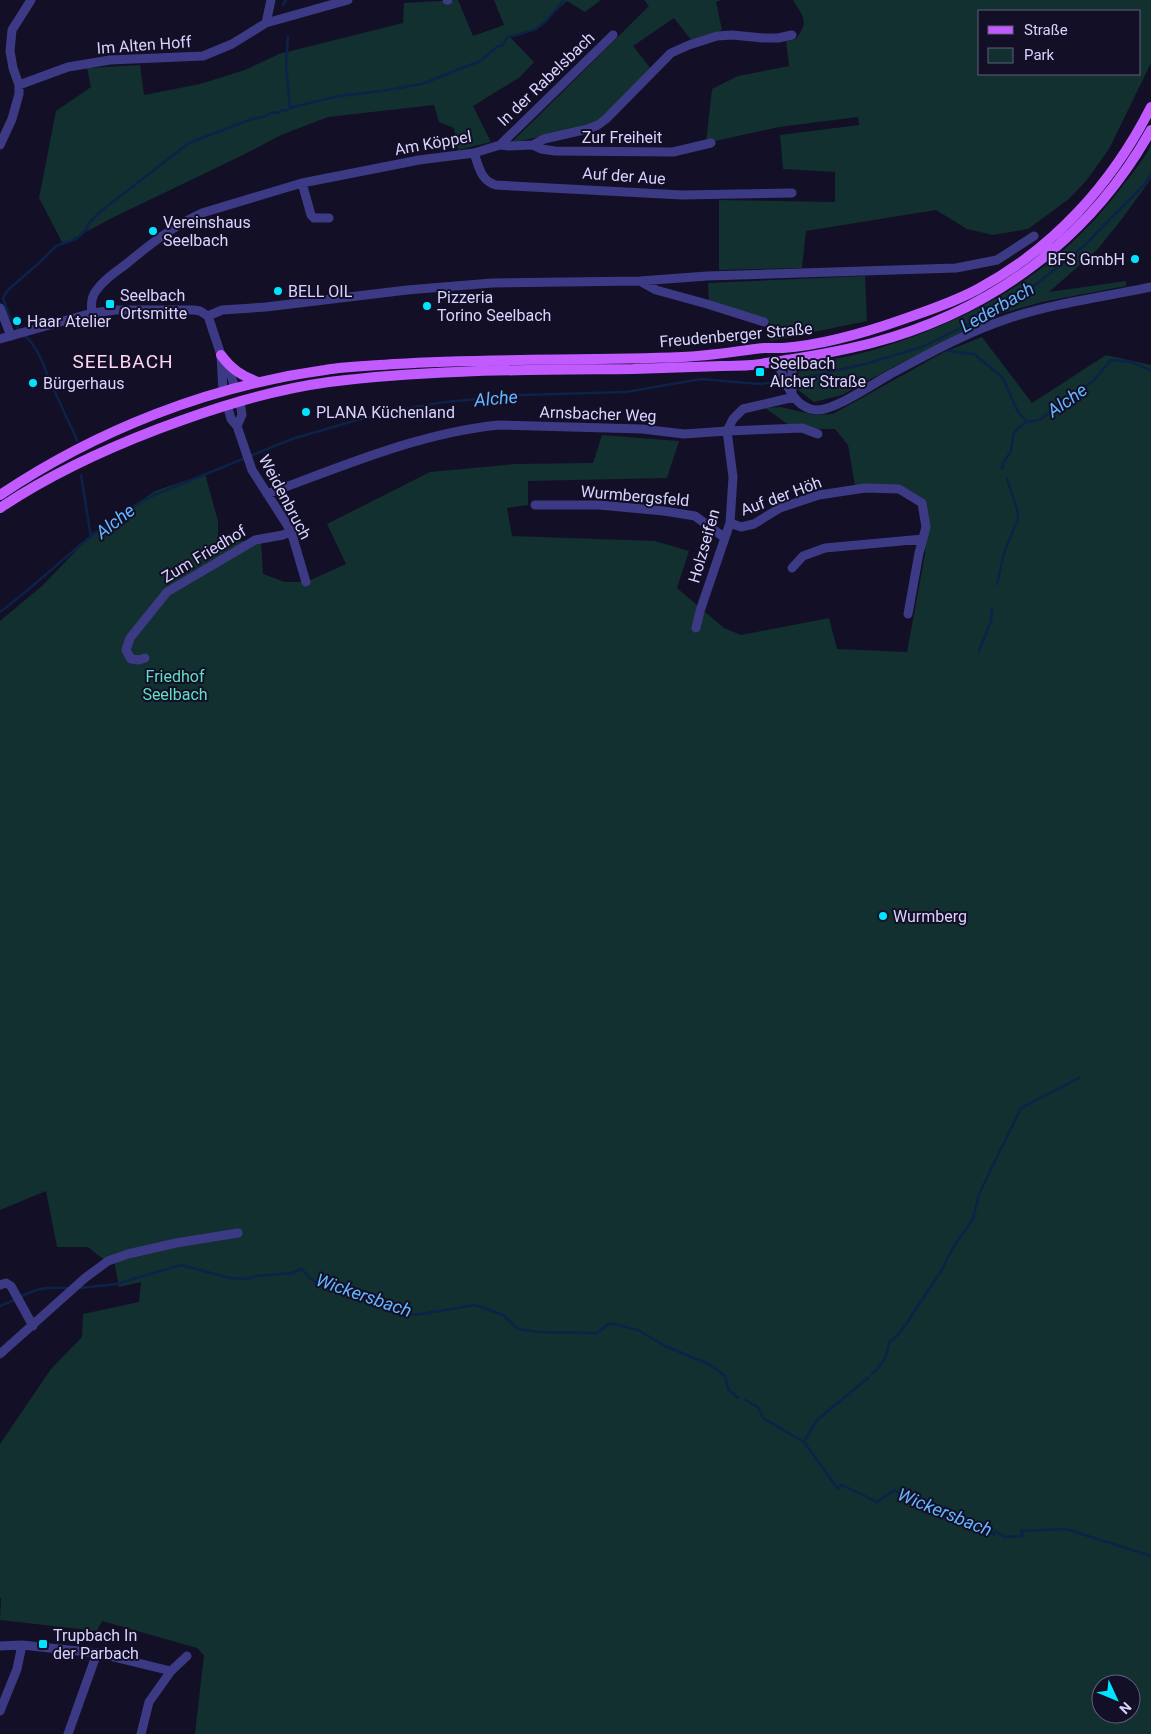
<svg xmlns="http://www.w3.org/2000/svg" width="1151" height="1734" font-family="Roboto,sans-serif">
<rect width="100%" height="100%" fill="#130f26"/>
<path fill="#12302f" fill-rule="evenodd" d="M458,0L473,36L504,25L494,0H601L585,12L567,1L535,30L509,36L534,62L520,77L473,106L491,142L458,150L454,128L439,122L434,105L328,117L281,135L243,155L114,217L63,244L39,198L56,111L91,87L87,68L140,65L144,95L200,84L245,70L279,54L403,23L404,3Z
M644,0H721L716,2L722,30L691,40L674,18L633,46L651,69L598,124L511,143L649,6Z
M793,0H1151V63L1109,149L1086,181L1069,199L1028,229L993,235L967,229L936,210L806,231L802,268L719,270V200L835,202V172L783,169L780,135L859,125L858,117L779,127L706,143L712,89L738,76L789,66L786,41L796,39C809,21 804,18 793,0ZM980,11H1140V74H980Z
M1151,145V178L1148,183L1121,220L1097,250L1049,292L1126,281V286L1042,302L1000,314L895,366L842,395L814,402L798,390L797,381L799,369C825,358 854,357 880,348C978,317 1058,271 1120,189C1131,175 1143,161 1151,145Z
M865,276L867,321L770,341V324L762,317L709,301L708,283Z
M982,337L1032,403L1106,355L1151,365V1734H195L204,1655L197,1648L102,1621L97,1631L0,1620L1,1599L0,1598V1444L51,1369L82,1337L83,1314L139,1302L141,1282L119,1287L114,1261L103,1259L88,1247H57L46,1191L0,1210V621L43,585L93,533L155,491L205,474L218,521V543L261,540L263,574L285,582H306L346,564L327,524L430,472L515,464L593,463L602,435L679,441L667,478L528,481V505L507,508L512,536L655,541L689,551L677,588L724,628L741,635L829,618L837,649L907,652L925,554L926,502L895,486H855L848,445L835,429H816L789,425L765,408L781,407L815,415L833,414L944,352ZM1101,1684H1131V1714H1101Z"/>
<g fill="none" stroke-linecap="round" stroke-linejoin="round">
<path stroke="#0c2248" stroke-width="2.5" d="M283,5L286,0
M288,37L286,65L290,109
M20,331L10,318L3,298L8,290L40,262L56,246L76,239L87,229L88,224L101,211L189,143L249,120L266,116L272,112L279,113L282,110L285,111L293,107L339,96L382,91L422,84L480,61L497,47L503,45L507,38L536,29L546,21L564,0
M24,335C39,348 43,365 51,383C59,401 67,419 76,437L77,441
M948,351L974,354L1003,378L1017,410L1026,422L1039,420L1093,381L1111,360L1131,362L1151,370
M794,380L865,364L922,347L991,313L1034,286L1083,247L1145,184L1151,174
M1002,469L1003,463L1011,451L1014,432L1026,422
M81,475L91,537
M997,584L1004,553L1018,519L1017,509L1007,479
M0,612C51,574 95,525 152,496L292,439L357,420L415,407L445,402L521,395L626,392L701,379L760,384L783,381
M979,651L991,621L992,609
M980,1192L1021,1108L1079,1078
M80,1288L116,1284L181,1265L230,1278L246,1279L257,1276L292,1273L302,1269C306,1274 311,1280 317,1283C324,1286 350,1292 357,1292L359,1295L373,1296L378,1301L415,1315L475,1305L503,1315L518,1329L539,1332L597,1333L610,1323L638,1330L665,1346L711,1365L725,1376L728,1389L738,1398
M22,1296C42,1287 46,1287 67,1288
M0,1306L14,1300
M872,1374C882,1364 888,1357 889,1342L900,1333L941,1271L954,1246L973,1219L979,1194
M745,1400L758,1407L763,1418L804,1442L838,1489L842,1485L877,1502L894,1490L940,1514L980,1524L993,1535L996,1531L1004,1537L1023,1536L1021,1531L1066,1529L1151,1556
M804,1442L817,1420L868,1378"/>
<path stroke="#3d3a85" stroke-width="9" d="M447,0H448
M266,23L271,0
M19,85L68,67L110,60L203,56L232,44L266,23L348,0
M0,145L12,119L19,94V85L13,68L10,51L12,30L31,0
M500,145L613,35
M533,145L541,149L555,151L673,152L711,143
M474,153C479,167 481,181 496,185L682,195L792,193
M302,183L311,215L314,218H329
M640,281L656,290L707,304L764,322
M0,308L11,336
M92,313C91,306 91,300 94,294C101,282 114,273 125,265C149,245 173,226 202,213L302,183L348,174L419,160L474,153L500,145L509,146L533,145L544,139L588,129L598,125L606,119L671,53L689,45L717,36L732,35L763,38H778L792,35
M208,316L222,310L266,307L407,290L492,283L640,281L707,276L956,268L997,260L1034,236
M208,316L221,355L223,391
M0,339L92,313L116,310H194L200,311L208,316
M227,363L235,388
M792,393V368L786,359L781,371C787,387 796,409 817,410C835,410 873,384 889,375C928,354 967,332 1010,318C1055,303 1104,297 1151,287
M227,405L231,419L237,426L252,470L291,531L306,582
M237,426L242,415L240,401
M267,494C343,466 419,433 499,425L642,429L684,434L727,431L802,428L818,434
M535,505H599L664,511L695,516L725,538
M730,523L741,527L754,524L780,508L819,495L865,488L899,489L922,503L926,527L919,553L908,614
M792,568L803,556L825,548L923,539
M696,628L700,611L730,523L733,477L727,431L733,419L743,409L794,397
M145,658L139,660L131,659L126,650L130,638L167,592L255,540L283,535L291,531
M0,1285L6,1283L11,1286L33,1326
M0,1354L85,1278L108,1261L128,1254L176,1243L238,1233
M0,1646L22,1645L97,1653L171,1671
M0,1711L17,1669L22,1645
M68,1734L97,1653
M141,1734L149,1702L171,1671L187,1656"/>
<path stroke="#c25bff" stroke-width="10" d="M221,355C231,369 242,376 258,382
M0,495C97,430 209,386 325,370C348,366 371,366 395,364C490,358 586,361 682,357C709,356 737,351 764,348C771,348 777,348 783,348C823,345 864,333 901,320C927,311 954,302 978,289C1054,248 1112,184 1151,107
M0,508C49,475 103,450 158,429C214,408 270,390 329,382C430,369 532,370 633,369C663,368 692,367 722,366C736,366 752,366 766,363C801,358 837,352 872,343C992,311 1090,239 1151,130"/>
</g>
<g fill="#00e5ff" stroke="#130f26" stroke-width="2">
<circle cx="153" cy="231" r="5"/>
<circle cx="1135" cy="259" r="5"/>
<circle cx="278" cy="291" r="5"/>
<rect x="105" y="299" width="10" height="10" rx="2.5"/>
<circle cx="427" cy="306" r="5"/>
<circle cx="17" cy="321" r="5"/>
<rect x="755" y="367" width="10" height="10" rx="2.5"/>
<circle cx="33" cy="383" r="5"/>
<circle cx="306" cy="412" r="5"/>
<circle cx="883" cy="916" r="5"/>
<rect x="38" y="1639" width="10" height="10" rx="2.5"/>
</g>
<g text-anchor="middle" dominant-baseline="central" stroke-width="4" stroke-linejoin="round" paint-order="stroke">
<g font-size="16" fill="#d9d4ff" stroke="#130f26">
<text transform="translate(144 45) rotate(-4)">Im Alten Hoff</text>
<text transform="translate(546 79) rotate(-44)">In der Rabelsbach</text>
<text x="622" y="137">Zur Freiheit</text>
<text transform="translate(433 143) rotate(-10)">Am Köppel</text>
<text transform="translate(624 176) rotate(4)">Auf der Aue</text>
<text transform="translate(736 335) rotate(-5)">Freudenberger Straße</text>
<text transform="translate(598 414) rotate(2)">Arnsbacher Weg</text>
<text transform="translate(635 496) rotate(5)">Wurmbergsfeld</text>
<text transform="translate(781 496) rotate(-20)">Auf der Höh</text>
<text transform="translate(285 497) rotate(62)">Weidenbruch</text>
<text transform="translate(704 546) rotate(-74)">Holzseifen</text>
<text transform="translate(204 554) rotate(-31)">Zum Friedhof</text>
</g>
<g font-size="16" fill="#d9d4ff" stroke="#130f26" text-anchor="start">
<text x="163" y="222">Vereinshaus<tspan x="163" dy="18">Seelbach</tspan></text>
<text x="1125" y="259" text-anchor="end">BFS GmbH</text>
<text x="288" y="291">BELL OIL</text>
<text x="120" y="295">Seelbach<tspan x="120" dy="18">Ortsmitte</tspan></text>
<text x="437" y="297">Pizzeria<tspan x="437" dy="18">Torino Seelbach</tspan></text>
<text x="27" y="321">Haar Atelier</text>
<text x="770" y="363">Seelbach<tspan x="770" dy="18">Alcher Straße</tspan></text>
<text x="43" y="383">Bürgerhaus</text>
<text x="316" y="412">PLANA Küchenland</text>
<text x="893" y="916">Wurmberg</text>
<text x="53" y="1635">Trupbach In<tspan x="53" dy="18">der Parbach</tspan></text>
</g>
<g font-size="16" fill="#5fe0c0" stroke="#130f26">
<text x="175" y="676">Friedhof<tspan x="175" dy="18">Seelbach</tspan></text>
</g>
<g font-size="18" font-style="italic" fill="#62b6ff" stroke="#130f26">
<text transform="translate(997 307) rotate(-30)">Lederbach</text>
<text transform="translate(496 398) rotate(-5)">Alche</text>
<text transform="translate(1067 400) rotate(-35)">Alche</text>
<text transform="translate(115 521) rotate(-38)">Alche</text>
<text transform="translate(364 1295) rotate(19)">Wickersbach</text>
<text transform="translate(945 1512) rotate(22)">Wickersbach</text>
</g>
<g font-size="19" letter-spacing="1" fill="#ffd6f0" stroke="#130f26">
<text x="123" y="361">SEELBACH</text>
</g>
</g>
<rect x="978" y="10" width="162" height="65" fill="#130f26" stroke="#625e7d"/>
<rect x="988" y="26" width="25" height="8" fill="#c25bff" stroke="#625e7d"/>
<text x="1024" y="35" font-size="15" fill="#d9d4ff">Straße</text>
<rect x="988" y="48" width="25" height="15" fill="#12302f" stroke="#625e7d"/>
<text x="1024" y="60" font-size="15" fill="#d9d4ff">Park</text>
<g transform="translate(1116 1699) rotate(134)"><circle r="24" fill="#130f26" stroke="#625e7d"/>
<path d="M0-4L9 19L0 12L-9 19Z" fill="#00e5ff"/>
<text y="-8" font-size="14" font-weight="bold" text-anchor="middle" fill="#d9d4ff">N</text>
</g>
</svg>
